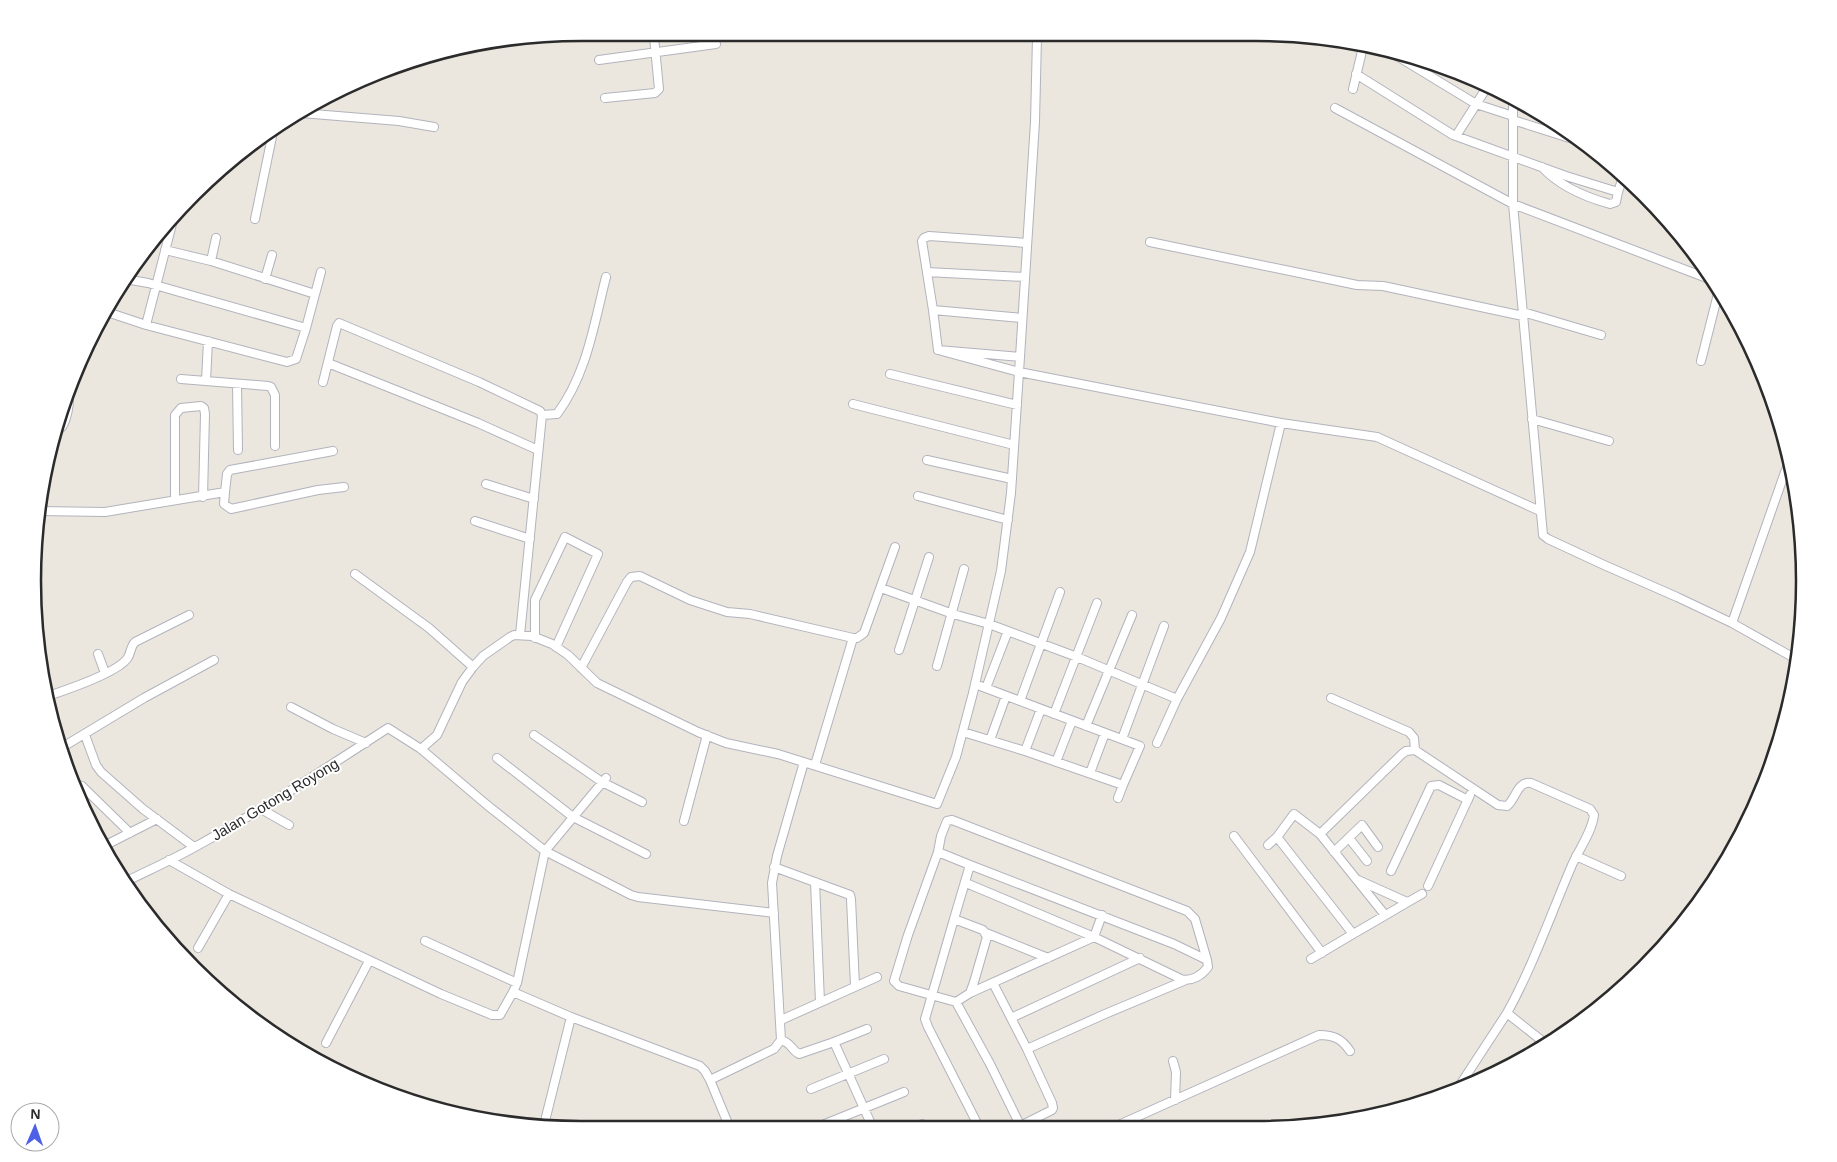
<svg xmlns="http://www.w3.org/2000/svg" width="1837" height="1162" font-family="Helvetica,sans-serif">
<rect width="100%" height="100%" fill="#ebe7de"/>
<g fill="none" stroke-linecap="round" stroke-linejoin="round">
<g stroke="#b2b3bd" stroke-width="10">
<path id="minor" d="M1397,56L1476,104L1513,116
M599,60L716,44
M1356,74L1453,135L1566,176L1618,192L1616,202L1610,204C1585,197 1560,187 1542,167
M1353,89L1363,47
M605,98L655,93L659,89L654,37
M1513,102V204L1543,535L1548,539L1604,565L1677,597L1732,623L1796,659
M1335,108L1513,204L1712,280
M301,113L399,121L434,127
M1513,120L1585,143
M1456,136L1487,87
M1618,192L1623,177
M255,219L274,127
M1150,242L1357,285L1383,286L1523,316
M165,250L211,261L315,294
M211,261L216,238
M927,272L1025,277
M125,279L148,283L306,328
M265,279L272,255
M933,310L1022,318
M104,311L146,325L287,362L296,359L306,328L321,272
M1523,312L1601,335
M146,325L172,224
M208,341L206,381L268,386L271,387L275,395V446
M938,350L933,310L922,241L924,238L929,236L1027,243
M1020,357L938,350L1019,372L1020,357L1035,122L1037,37
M1701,361L1719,290
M328,363L478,423L538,450
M890,374L1017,405
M181,379L206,381
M323,382L337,326L339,323L479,382L540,411L542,415L520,635
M237,384L238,450
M853,404L1014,445
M542,415L557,414C587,374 594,324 606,277
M1532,419L1609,441
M55,428L60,429C66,424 72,399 67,393
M927,460L1012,479
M486,484L534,499
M225,492L227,474L230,470L333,451
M918,496L1008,520
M175,500V415L181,408L201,406L204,408L205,414L203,497
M39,511L105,512L225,492L224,504L231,509L318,490L344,487
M475,521L530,539
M355,574L429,628L473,667
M881,588L953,614L989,624L1077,657L1177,699L1157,743
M1732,623L1785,472L1789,464
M535,638V600L565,537L598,554L556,647
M853,638H857L864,633L895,547
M899,650L929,557
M98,654L105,673
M937,666L964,569
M581,668L627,582L631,577L640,576L690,600L727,612L750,614L853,638L815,765
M986,688L1008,631
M48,696C66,690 115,674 127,659C131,654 130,647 135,642L189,615
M1331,698L1409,732L1414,738L1415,750
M1177,699L1221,618L1250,552L1281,423
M1020,701L1060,592
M291,707L333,729L366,743
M1054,714L1097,603
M1086,726L1132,615
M963,732L1025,751L1123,785L1140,746L975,684
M85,735L96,765L101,772L143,809L194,847
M534,735L602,782L642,802
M1122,739L1164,626
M990,740L1006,696
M61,748L144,698L214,660
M421,749L437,735L462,682L473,667L483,656L510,637L514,635L532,636L552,644L568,655L597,683L698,732L726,743L778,754L937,804L956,757L973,693L1001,571L1011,493L1019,372L1281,423L1377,437L1540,511
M1025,751L1041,709
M497,758L573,817L646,854
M1056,762L1072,721
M1090,773L1105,733
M606,778L545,851L517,983L513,992L571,1017L700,1066L705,1071L710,1080
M74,784L82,786L130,833
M1118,798L1123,785
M261,809L289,825
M684,821L707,735
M1320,834L1402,754L1406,751L1415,750L1498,805L1507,806C1516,799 1517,781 1531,783L1590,809L1594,815C1592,832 1579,849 1572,865C1551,914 1533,966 1507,1013L1546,1044
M1234,836L1322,953
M1349,838L1367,861
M1268,845L1277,837
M102,847L157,819
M938,852L908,935L894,981L899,986L956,1002
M1334,852L1362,825L1378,847
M1576,856L1621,876
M169,860L229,894L441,994L492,1015H500L513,992
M774,867L850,895L851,899L855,986
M1391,871L1431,786L1439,785L1468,800
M1358,880L1407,902
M815,882L820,1002
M123,883C147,871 172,860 195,847C262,810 325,769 388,728L421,749L487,805L545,851L631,895L638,897L774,913
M966,883L1094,937L1181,979C1192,982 1202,975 1208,967L1207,960L1174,944L970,865
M1428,886L1470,795
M1385,915L1320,834L1294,814L1277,837L1353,934C1376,921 1399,907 1422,894
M954,919L925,1019L928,1027L979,1127
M986,933L1048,958
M425,941L517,983
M198,948L229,894
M1311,959L1353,934
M993,983L1027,1049
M970,993L1094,937L1102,915
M1011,1018L1140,958
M781,1020L877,977
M781,1040C792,1043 791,1050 799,1054L834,1042L872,1126
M834,1042L867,1029
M326,1043L369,961
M1173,1061L1176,1072L1175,1100
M1458,1088L1507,1013
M811,1089L884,1059
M825,1124L904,1092
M544,1125L571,1017
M729,1126L710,1080L774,1049L781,1040L772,883L777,856L804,762
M915,1127L922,1124
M1018,1127L1052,1110L1053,1108L1052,1103L1027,1049L1105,1014L1186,980
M1021,1127L990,1064L956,1002L970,993L974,982L987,937L983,930L954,919L970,865L938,852L941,836L947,821L952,820L1187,911L1195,919L1207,960
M1112,1128L1319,1035C1334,1035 1342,1039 1350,1051"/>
</g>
<use href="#minor" stroke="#fff" stroke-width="8"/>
</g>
<g text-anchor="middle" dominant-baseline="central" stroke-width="4" stroke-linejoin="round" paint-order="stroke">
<g font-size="15" fill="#2b2b2b" stroke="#fff">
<text transform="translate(275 799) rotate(-31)">Jalan Gotong Royong</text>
</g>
</g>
<path d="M0 0H1837V1162H0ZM581 41H1256A540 540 0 0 1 1796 581V581A540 540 0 0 1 1256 1121H581A540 540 0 0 1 41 581V581A540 540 0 0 1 581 41Z" fill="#fff" fill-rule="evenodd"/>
<path fill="none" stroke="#2b2b2b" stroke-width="2.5" d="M581 41H1256A540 540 0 0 1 1796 581V581A540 540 0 0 1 1256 1121H581A540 540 0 0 1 41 581V581A540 540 0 0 1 581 41Z"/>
<g transform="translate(35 1127) rotate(2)"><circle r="24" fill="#ffffff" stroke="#aaaaaa"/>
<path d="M0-4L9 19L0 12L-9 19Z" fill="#4e60e8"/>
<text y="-8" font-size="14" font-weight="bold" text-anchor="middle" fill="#2b2b2b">N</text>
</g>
</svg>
